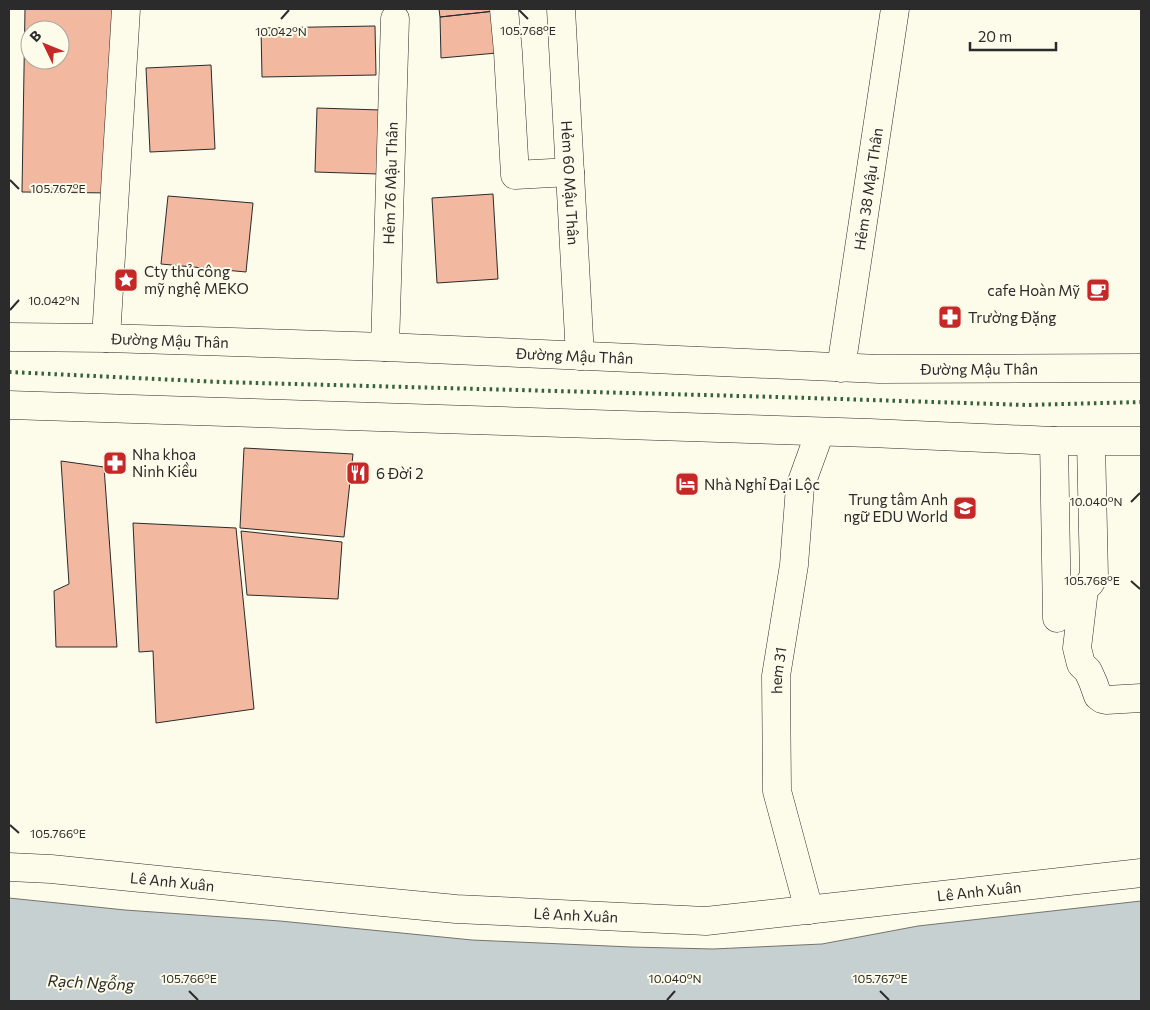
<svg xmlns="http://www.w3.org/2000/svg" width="1150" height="1010" font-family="Commissioner,sans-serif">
<rect width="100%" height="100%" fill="#fdfbea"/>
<path fill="#c7d0d0" stroke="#74746e" d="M9,898L125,910L280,921L472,940L631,947L713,949L822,944L918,926L1141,901V1001H9Z"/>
<path fill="#f2b8a0" stroke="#2b2b2b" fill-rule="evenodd" d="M25,9H117L113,193L22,192ZM30,30H60V60H30Z
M439,9H504V10L440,17Z
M504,10L508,52L441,58L440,17Z
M375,26L376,75L262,77L261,28Z
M211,65L215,149L150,152L146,68Z
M317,108L381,110L378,174L315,172Z
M493,194L498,279L437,283L432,198Z
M168,196L253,203L246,272L161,264Z
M244,448L353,454L344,537L240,528Z
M61,461L104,467L117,647H56L54,591L69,584Z
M133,523L236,528L254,709L156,723L153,651L139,652Z
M241,531L342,542L338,599L247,595Z"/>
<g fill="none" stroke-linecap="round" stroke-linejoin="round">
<g stroke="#2b2b2b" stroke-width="29">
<g id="minor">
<path d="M504,9L508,52L515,175L570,172"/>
<path id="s1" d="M561,9L580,356"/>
<path d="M106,338L126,9"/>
<path id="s2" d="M385,347L395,19"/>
<path id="s3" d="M841,368L895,9"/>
<path d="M1054,441L1057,618"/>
<path d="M1091,442L1094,576L1090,583L1084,589L1077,648L1081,664L1088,671L1093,682L1098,696L1102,699L1106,700L1141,698"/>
<path id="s4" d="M9,867L51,869L298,894L456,909L706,921L1141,873"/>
<path id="s5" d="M809,910L777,791L776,676L794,565L800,487L820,432"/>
</g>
</g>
<g stroke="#2b2b2b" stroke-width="29">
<g id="major">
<path id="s6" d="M9,337L106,338L385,347L879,369L1141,368"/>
<path d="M9,405L870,433L1054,441H1141"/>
</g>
</g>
<use href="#minor" stroke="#fdfbea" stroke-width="28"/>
<use href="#major" stroke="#fdfbea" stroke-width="28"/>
<path stroke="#34623c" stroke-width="4" stroke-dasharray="2.5 4" stroke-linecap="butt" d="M9,372L220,382L778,397L1027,405L1141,402"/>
</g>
<path fill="none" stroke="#2b2b2b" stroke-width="2" d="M519,10L528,19M281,19L289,10M10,180L19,189M10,310L19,300M1131,502L1140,493M1131,581L1140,589M10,825L19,833M189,991L198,1000M880,991L889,1000M667,1000L675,991"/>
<defs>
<g id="sight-square" transform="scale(1.25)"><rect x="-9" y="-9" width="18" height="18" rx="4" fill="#c62828" stroke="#fdfbea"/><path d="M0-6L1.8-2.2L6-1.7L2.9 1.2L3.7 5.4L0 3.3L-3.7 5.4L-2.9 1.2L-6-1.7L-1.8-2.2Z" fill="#fff"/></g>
<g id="cafe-square" transform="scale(1.25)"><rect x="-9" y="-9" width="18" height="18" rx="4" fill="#c62828" stroke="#fdfbea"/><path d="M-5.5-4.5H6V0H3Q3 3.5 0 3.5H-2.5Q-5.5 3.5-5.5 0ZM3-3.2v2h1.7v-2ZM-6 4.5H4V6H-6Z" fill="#fff"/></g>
<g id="pharmacy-square" transform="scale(1.25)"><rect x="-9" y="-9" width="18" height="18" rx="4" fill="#c62828" stroke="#fdfbea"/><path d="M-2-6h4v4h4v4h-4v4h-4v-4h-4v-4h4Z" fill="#fff"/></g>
<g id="restaurant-square" transform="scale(1.25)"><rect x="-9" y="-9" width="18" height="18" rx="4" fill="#c62828" stroke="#fdfbea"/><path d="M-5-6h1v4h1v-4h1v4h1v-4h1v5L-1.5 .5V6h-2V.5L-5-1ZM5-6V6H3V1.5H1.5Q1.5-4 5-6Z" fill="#fff"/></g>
<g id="hotel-square" transform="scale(1.25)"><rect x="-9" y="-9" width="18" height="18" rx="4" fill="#c62828" stroke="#fdfbea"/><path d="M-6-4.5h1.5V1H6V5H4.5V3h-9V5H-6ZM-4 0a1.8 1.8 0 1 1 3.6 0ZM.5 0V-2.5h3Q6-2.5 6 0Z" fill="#fff"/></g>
<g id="school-square" transform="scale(1.25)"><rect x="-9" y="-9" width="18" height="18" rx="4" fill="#c62828" stroke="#fdfbea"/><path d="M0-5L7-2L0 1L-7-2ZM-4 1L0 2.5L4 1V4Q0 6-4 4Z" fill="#fff"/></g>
</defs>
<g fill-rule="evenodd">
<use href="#sight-square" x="126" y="280"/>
<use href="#cafe-square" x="1098" y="290"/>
<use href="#pharmacy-square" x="950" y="317"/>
<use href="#pharmacy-square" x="115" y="463"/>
<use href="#restaurant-square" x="358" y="473"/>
<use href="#hotel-square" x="687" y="484"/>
<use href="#school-square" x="965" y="508"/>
</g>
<g text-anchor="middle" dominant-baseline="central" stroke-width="4" stroke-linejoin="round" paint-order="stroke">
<g font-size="15" fill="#2b2b2b" stroke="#fdfbea">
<text stroke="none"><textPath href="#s1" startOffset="174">Hẻm 60 Mậu Thân</textPath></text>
<text stroke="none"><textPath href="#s2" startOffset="164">Hẻm 76 Mậu Thân</textPath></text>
<text stroke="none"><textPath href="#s3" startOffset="181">Hẻm 38 Mậu Thân</textPath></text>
<text stroke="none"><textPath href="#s6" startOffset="161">Đường Mậu Thân</textPath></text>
<text stroke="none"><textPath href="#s6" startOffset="566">Đường Mậu Thân</textPath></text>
<text stroke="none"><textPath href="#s6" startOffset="971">Đường Mậu Thân</textPath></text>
<text stroke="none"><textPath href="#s5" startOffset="244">hem 31</textPath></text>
<text stroke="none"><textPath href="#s4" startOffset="164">Lê Anh Xuân</textPath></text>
<text stroke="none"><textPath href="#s4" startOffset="974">Lê Anh Xuân</textPath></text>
<text stroke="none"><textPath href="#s4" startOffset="569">Lê Anh Xuân</textPath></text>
</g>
<g font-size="15" fill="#2b2b2b" stroke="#fdfbea" text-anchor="start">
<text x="144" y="271">Cty thủ công<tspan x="144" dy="17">mỹ nghệ MEKO</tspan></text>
<text x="1080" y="290" text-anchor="end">cafe Hoàn Mỹ</text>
<text x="968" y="317">Trường Đặng</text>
<text x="132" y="454">Nha khoa<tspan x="132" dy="17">Ninh Kiều</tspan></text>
<text x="376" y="473">6 Đời 2</text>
<text x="704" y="484">Nhà Nghỉ Đại Lộc</text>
<text x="948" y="499" text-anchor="end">Trung tâm Anh<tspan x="948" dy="17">ngữ EDU World</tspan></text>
</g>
<g font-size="16" font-style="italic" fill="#2b2b2b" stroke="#fdfbea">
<text transform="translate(91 982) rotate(3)">Rạch Ngỗng</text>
</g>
</g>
<g font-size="12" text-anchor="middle" fill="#2b2b2b" stroke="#fdfbea" stroke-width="4" stroke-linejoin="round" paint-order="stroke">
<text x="528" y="35">105.768°E</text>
<text x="281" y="36">10.042°N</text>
<text x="58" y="193">105.767°E</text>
<text x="54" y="305">10.042°N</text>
<text x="1096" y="506">10.040°N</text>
<text x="1092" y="585">105.768°E</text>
<text x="58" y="838">105.766°E</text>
<text x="675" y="983">10.040°N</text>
<text x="189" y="983">105.766°E</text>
<text x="880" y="983">105.767°E</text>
</g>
<rect width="1150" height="1010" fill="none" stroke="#2b2b2b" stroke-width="20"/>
<g transform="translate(45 45) rotate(313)"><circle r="24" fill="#fdfbea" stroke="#a9a89e"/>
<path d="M0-4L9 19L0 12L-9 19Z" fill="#c62828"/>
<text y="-8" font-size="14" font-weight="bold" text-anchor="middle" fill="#2b2b2b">B</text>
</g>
<path d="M970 42v8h86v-8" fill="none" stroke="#2b2b2b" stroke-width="2.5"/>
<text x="978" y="42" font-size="15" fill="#2b2b2b" stroke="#fdfbea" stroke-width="4" paint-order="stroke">20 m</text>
</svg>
